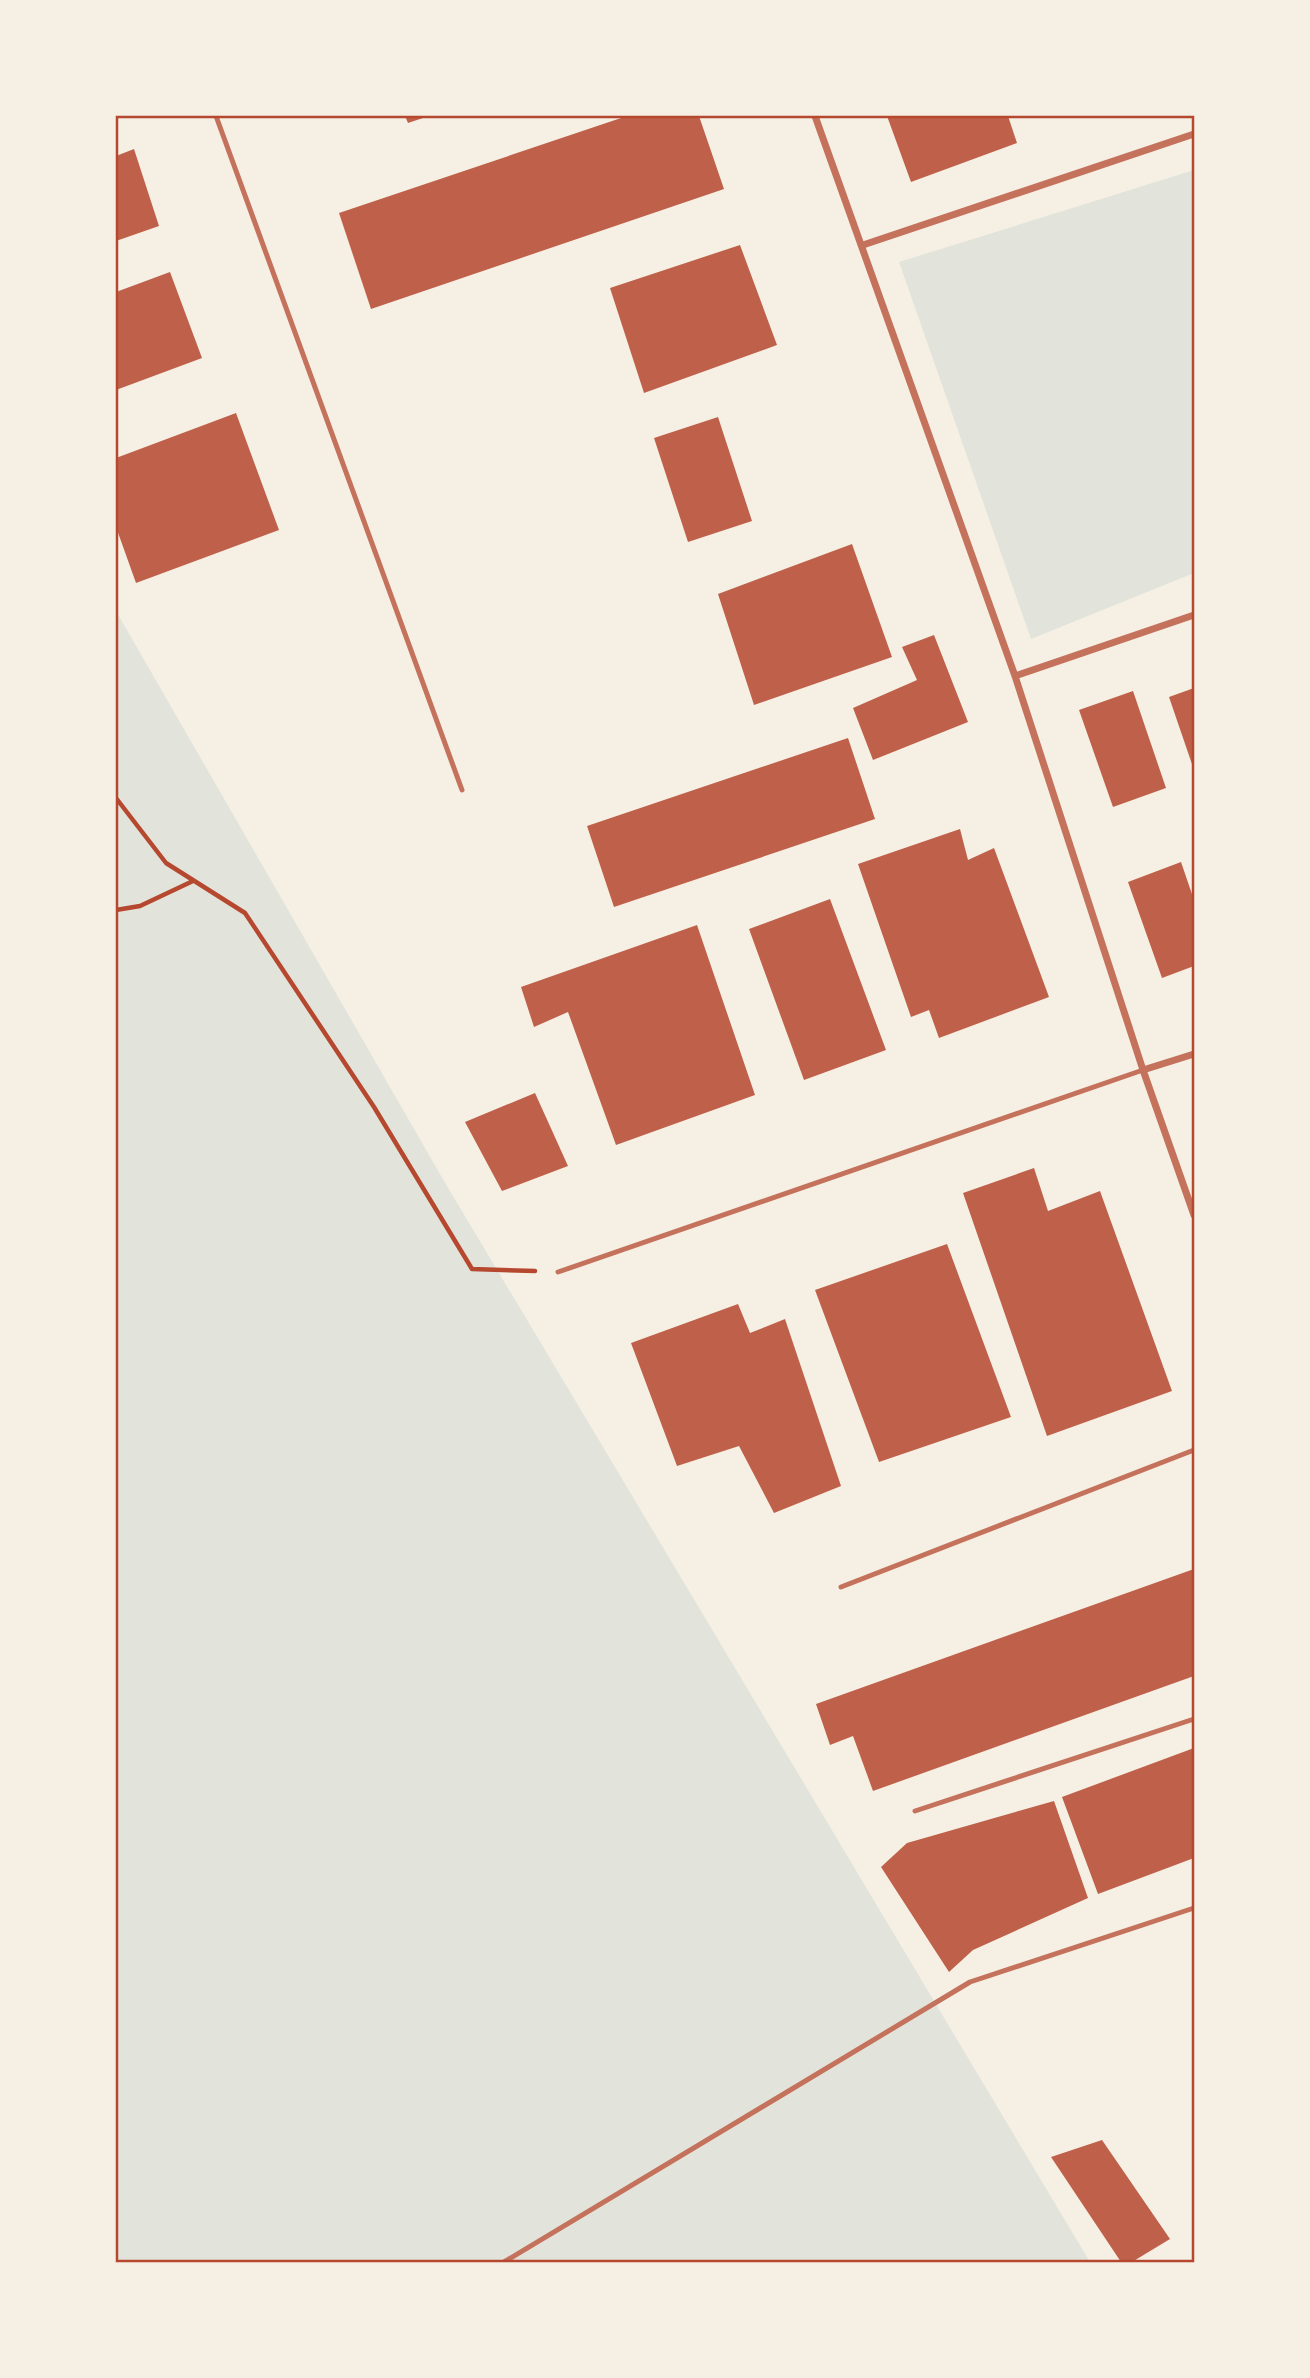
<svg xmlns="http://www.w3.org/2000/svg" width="1310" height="2378" font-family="'PT Sans',sans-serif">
<rect width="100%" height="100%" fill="#f6efe4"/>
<path fill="#e2e4dc" d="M1194,170V573L1031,639L899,262Z
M116,611L444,1181L1090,2262H116Z"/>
<path fill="#bf614a" d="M405,116H429L408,123Z
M627,116H699L724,189L371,309L339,213Z
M887,116H1008L1017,143L911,182Z
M134,149L159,226L116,241V156Z
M740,245L777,345L644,393L610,288Z
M170,272L202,358L116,390V292Z
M236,413L279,530L136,583L116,527V458Z
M718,417L752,521L688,542L654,438Z
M852,544L892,657L754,705L718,594Z
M934,635L968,722L873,760L853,708L917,680L902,647Z
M1194,688V770L1169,697Z
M1133,691L1166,788L1113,807L1079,710Z
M848,738L875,819L614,907L587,826Z
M960,829L968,860L994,848L1049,997L939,1038L929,1010L911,1017L858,864Z
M1181,862L1194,900V966L1162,978L1128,882Z
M830,899L886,1050L804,1080L749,929Z
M697,925L755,1095L616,1145L568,1012L534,1027L521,987Z
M535,1093L568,1166L502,1191L465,1122Z
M1034,1168L1048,1211L1100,1191L1172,1391L1047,1436L963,1193Z
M947,1244L1011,1417L879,1462L815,1290Z
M738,1304L750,1333L785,1319L841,1486L774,1513L739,1446L677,1466L631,1343Z
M1194,1569V1676L873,1791L853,1736L830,1745L816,1704Z
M1194,1748V1858L1098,1894L1062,1797Z
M1054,1801L1088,1898L973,1950L949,1972L881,1867L907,1843Z
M1102,2140L1170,2239L1132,2262H1121L1051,2157Z"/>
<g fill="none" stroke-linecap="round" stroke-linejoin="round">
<path stroke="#b5482f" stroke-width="4.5" d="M116,798L166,863L245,913L374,1107L472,1269L535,1271
M116,910L140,906L193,881"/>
<path stroke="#c5725c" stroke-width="5" d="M216,116L462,790
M558,1272L1143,1070
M841,1587L1194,1450
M915,1811L1194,1719
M504,2262L970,1982L1194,1908"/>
<path stroke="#c5725c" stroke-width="7" d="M815,116L1015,676L1143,1070L1194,1215
M863,245L1194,134
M1015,676L1194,615
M1143,1070L1194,1054"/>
</g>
<rect width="1310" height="2378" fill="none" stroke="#f6efe4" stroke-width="234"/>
<rect x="117" y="117" width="1076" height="2144" fill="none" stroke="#b5482f" stroke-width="2.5"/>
</svg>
